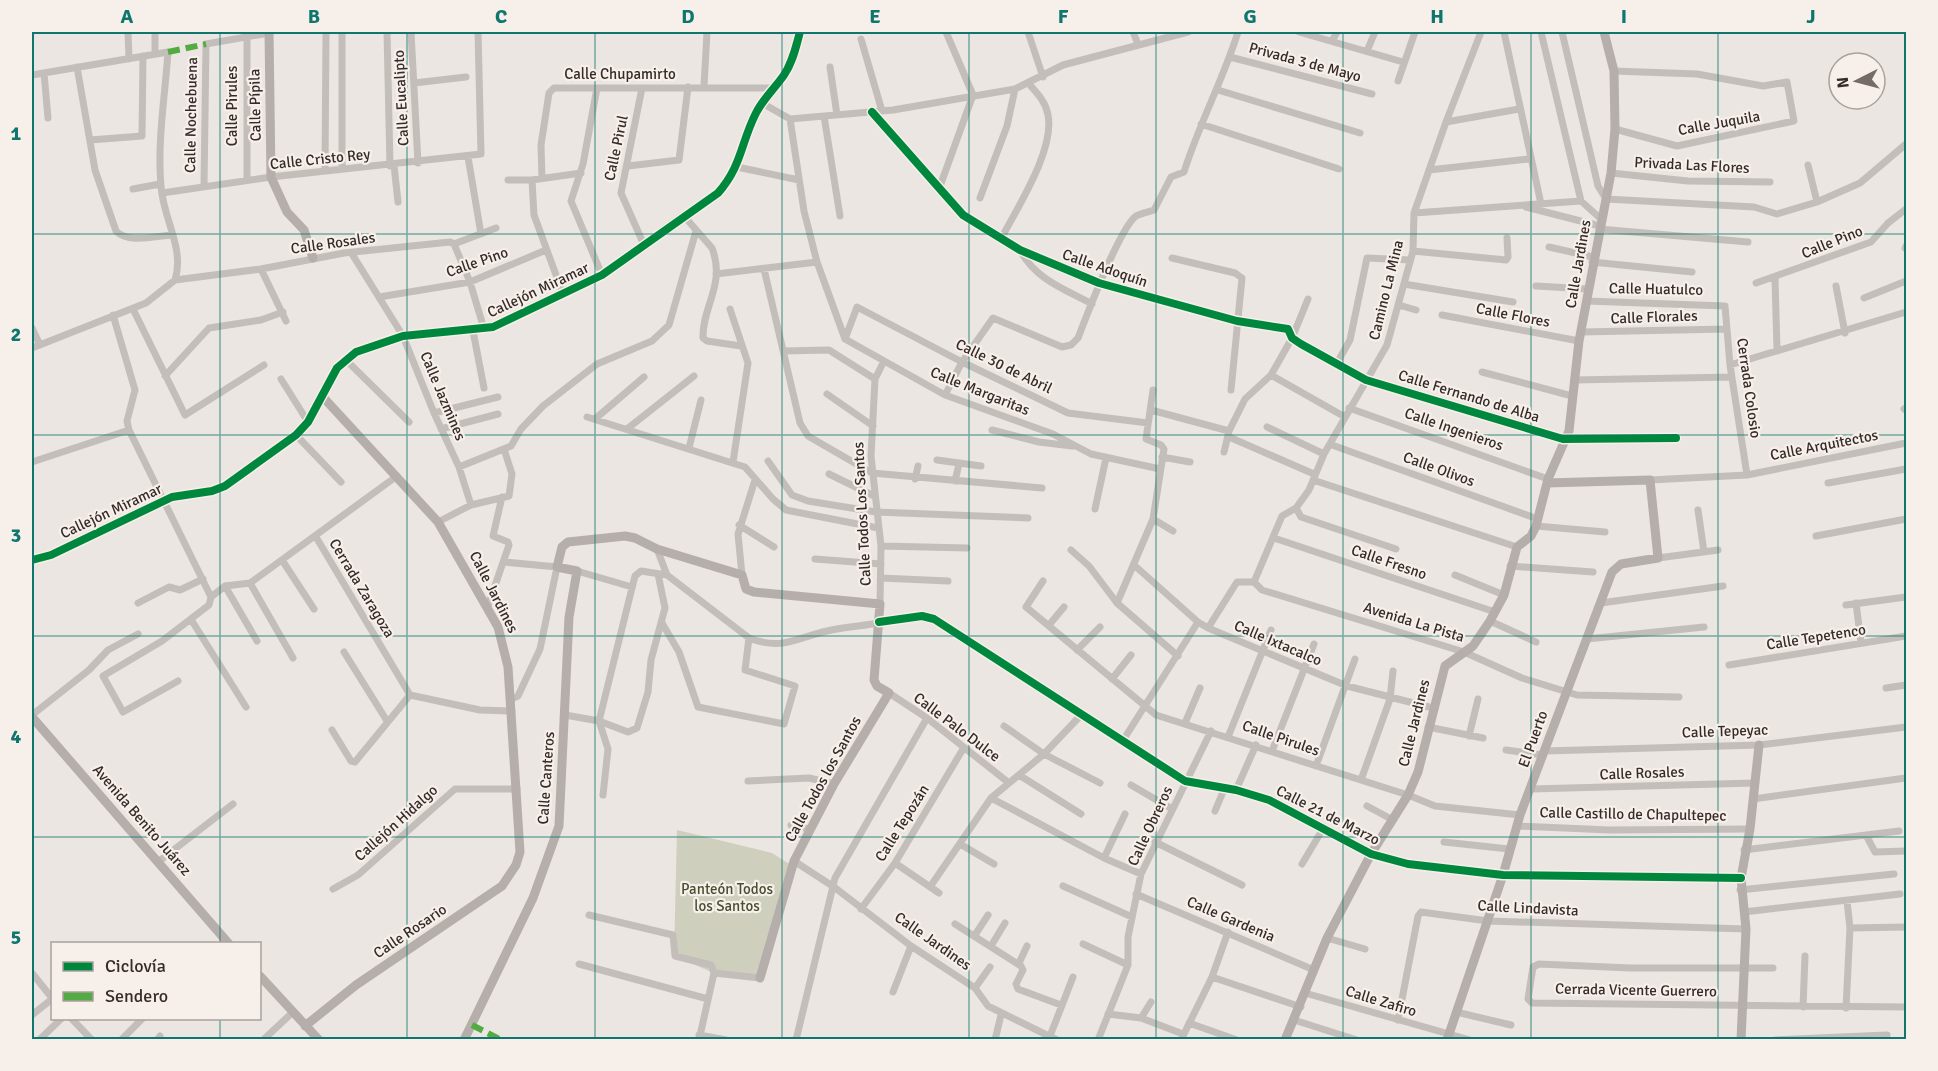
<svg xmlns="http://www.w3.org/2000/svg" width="1938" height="1071" font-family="Signika,sans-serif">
<rect width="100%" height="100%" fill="#ebe6e1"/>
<path fill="#cecfbd" d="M677,830L772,853L791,865L760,978L714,973L674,956Z"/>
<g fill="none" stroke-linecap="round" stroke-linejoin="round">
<path stroke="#c4beba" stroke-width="7" d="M128,32L129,59
M342,32V168
M387,32L390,166
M411,32L418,163
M1028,32L1043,77
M1133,32L1138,44
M1299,32L1403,62
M1504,32L1541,204
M1541,32L1581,201
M1562,32L1598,186L1606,199L1754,207L1777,214L1817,202L1860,183L1906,144
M861,39L882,111
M1332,41L1337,32
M1367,51L1375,32
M155,54V32
M1230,57L1372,94
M77,67L95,170L116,231C128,244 156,236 172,235
M830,67L837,115
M1614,71L1697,74L1763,86L1787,82L1794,121L1677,146L1615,129
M44,73L48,118
M32,75L168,52C165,96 157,143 161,186C163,219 185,248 175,280
M1398,81L1415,32
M414,83L466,77
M704,86L707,32
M597,88L583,164L571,201L602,275
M642,88L621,193L644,245
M1218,90L1360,133
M762,103L790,119L893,110L1015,89L1063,65L1188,32
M872,112L963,215L1020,250L1099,283L1237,321L1288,329L1292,338L1301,344L1366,380L1563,439L1676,438
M824,116L840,216
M790,119L804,211L817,262L845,339
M1446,122L1519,109
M1201,124L1339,169
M90,140L142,136L143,56
M468,157L481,234
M394,165L398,202
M1808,165L1817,202
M628,166L679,160L688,87
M737,167L799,180
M1429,170L1529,159
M325,171L326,32
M1611,173L1688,181L1770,182
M542,178L541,145L549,93L554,88H773
M247,180V32
M508,180H532
M204,186L206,44L269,33
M133,189L160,184
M939,189L973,95L946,32
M162,193L271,177L481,154L478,32
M980,198L1007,126L1015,89
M1526,207L1600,226
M1414,213L1581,201L1601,219
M1599,229L1748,242
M1001,239C1017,208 1055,150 1048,115C1046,102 1037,93 1029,84
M454,244L470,282L484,329
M454,244L496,228
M1549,247L1593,257
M1905,248L1906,246
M1020,250C1035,279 1064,289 1092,304
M1413,251L1506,260L1508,257L1507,238
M352,254L403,336L434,413L459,467L471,505
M1172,258L1235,273L1242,278L1231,390
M1592,262L1692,272
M261,269L286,321
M764,269L800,423L808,436L872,473L1042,488
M716,274L817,262
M1775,278L1777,351
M1756,283L1871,242L1888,223L1906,209
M1404,284L1513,302
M1536,286L1588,289
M1836,286L1845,333
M563,294L534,215L532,180L581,173
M379,297L470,282L546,250
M1864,298L1906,281
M1586,301L1725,306L1730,365L1747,475
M1399,305L1416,310
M133,309L185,415L264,365
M730,309L748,363L733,462
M113,315L135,390L127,421L129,430L211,597
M1442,315L1579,341
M32,328L40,345
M473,331L484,388
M1581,332L1727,329
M845,339L857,307L962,362L1068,413L1148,423
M845,339L945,395L1053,434L1091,454L1160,469
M741,346L707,341L703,338C702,306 726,285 712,248L684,216L718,193L729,181L737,167L756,114L784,75L793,58L800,32
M32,348L146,303L175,280L261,269L344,253L450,242L454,244
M784,351L829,350L875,379
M346,360L409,422
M1337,363L1350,340L1367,258L1410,260
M1730,365L1906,312
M1482,372L1572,396
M1271,375L1345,417
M165,376L209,328L261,320L283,312
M281,379L308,422
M1574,380L1732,377
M827,394L873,426
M945,395L962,362L993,318L1062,347L1071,345L1078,338C1087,315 1119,229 1136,216C1141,213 1149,212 1154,210L1171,177L1184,172C1199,124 1223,80 1238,32
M1349,408L1548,479
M1904,409L1906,408
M1151,410L1229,431
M434,413L498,397
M587,417L745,467L773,499L786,510L878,528
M595,419L644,377
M1267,427L1324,454
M441,429L498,414
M627,429L694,376
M992,430L1039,442L1072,446
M296,435L341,482
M1229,437L1314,474
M1332,445L1538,519
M689,448L701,400
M1224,452L1229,431L1245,399L1271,375L1292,338L1308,299
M1162,457L1190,462
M937,460L981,466
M768,461L792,495L808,501L876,512L1028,518
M32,462L129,430
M459,467L511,446L521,429L543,406L597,364L652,341L669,325L696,231
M829,474L874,496
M915,479L918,466
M1313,480L1517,547
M1650,480L1747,475L1906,443
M955,481L959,464
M1828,483L1906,469
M1095,509L1106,458
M1698,510L1704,552
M1153,519L1173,531
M438,522L471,505L509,496L512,474L504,449
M739,525L774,547
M1536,526L1605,532
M1816,536L1906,519
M316,537L410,695L480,710L512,711
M1274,538L1495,612
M881,546L967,548
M657,549L667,575L749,638C782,651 796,638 827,631C844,627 862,626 879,623
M1396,549L1301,517L1296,508L1309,490L1324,454L1387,345L1413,251L1414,213L1446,122L1481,32
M1071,550L1089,566L1117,603L1178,656
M1658,558L1718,550
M815,559L881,564
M282,560L314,609
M504,562L557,567L540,649L518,696L511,699
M1134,565L1198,622L1208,628L1347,686L1433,708
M1510,566L1593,572
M577,571L632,587
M742,575L738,534L755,480
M1455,575L1504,595
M881,578L948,581
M1043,581L1026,607L1156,715L1408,795L1435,806L1520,815
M1254,582L1282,516L1296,508
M250,583L293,658
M225,586L257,641
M138,603L169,587L180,590L203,579
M1117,603L1153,519L1164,449L1161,445L1146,439L1153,390
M1601,603L1723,586
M1856,603L1861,643
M880,604L881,546L871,456L875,379L883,363
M1846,605L1906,597
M488,606L509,545L508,542L493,536L502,497
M192,621L246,707
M1490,621L1536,642
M662,623L679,652L698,707L784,724L795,686L745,670L749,638
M1049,625L1064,607
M1208,628L1237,582H1254L1262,590L1464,652L1522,678L1577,695L1679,697
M1587,639L1704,627
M1077,650L1100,627
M344,652L387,721
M1729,665L1906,636
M1112,679L1131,655
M178,681L123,712L103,676L162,641L209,605L211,597L225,586L250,583L257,578L397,476
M1886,688L1906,685
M889,693L927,718L1009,783
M32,715L89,670L108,650L138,634
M565,715L599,721L628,732L637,728L648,692L651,660L665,608L658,574
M1185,723L1200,688
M1004,726L1044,754L1100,783
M1428,727L1483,738
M332,730L351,761L355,762L410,695
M1469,736L1478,699
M1228,737L1271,630
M1122,742L1198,622
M1506,750L1542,755
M1272,751L1314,644
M1544,751L1759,745L1906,727
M1316,766L1355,659
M1019,775L1081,814
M1361,780L1390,699L1393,671
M748,781L809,778L834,784
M1131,785L1172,809
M1531,789L1755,783
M1236,790L1256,745
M603,795L608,749L599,721L635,576L641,571L667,575
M991,798L1104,858L1141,874
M1753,799L1906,778
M1367,806L1393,820
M1215,811L1225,787
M791,825L809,829
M1517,826L1609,830L1750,829
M1866,835L1875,852L1906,851
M1155,842L1242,885
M1444,842L1509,849
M960,844L994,864
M1744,850L1899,831
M1104,858L1125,814
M794,861L834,887L911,946L975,988L988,1006L1057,1040
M158,862L233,804
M895,863L939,893
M1302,864L1324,827
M1503,875L1741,878
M1063,886L1132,917
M930,887L991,798L1044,754L1082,714
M333,889L358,875L455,789H517
M1740,890L1894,874
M1136,894L1314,970
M861,909L895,863L963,749
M1744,912L1900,894
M589,915L673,935L675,956L711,965L714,973L699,1040
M955,924L1021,966L1023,970L1016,984L1018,989L1061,1005
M1850,928L1906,927
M975,935L988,915
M1327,938L1365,949
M1083,944L1128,965
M991,946L1005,923
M1019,963L1027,946
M579,964L708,999
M1773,968H1630L1539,964L1533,967L1528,999L1532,1003L1906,1007
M32,973L52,998
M714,973L760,978
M1212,977L1301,1007
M975,988L990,967
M893,992L911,946
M1305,993L1470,1040
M1803,1007L1805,956
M1846,1008L1850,928L1847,901
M1456,1012L1511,1025
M1108,1014L1141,1018L1183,1034
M32,1015L52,999
M71,1018L92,1040
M1141,1018L1151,1002
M1294,1020L1357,1040
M1398,1020L1418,916L1421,912L1488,921L1746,929
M1189,1023L1237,1040
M699,1035L726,1040
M1050,1036L1073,977
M39,1040L62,1018
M121,1040L143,1018
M157,1040L160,1036
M263,1040L293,1012
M796,1040L835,878L927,718
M995,1040L1001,1015
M1098,1040L1128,965V937L1141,874L1211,731
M1181,1040L1212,977L1228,932
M1775,1040L1887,1035"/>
<path stroke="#b5aeab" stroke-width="9" d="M269,32L271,177L287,212L304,230L313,258
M32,560L51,555L172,497L212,491L225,486L296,435L308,422L337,368L356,352L403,336L493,327L602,275L684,216
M879,622L922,616L934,619L1185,781L1236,790L1269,800L1371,854L1408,864L1503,875
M32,717L229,944
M260,976L319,1040
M305,1026L356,985L502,886L516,865L520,852L508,667L498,627L438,522L322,396
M464,1040L533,898L559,826L569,617L577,571L557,567L562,547L568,542L625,536L635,538L657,549L742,575L746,589L754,592L880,604L874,680L877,686L889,693L834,784L794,861L760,978
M1285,1040L1327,938L1371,854L1408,795L1418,772L1445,666L1473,646L1490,621L1504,595L1517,547L1531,536L1536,526L1548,479L1569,431L1579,341L1611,173L1615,129L1614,71L1604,32
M1447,1040L1503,875L1520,815L1612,572L1621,564L1658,558L1650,480L1547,483
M1741,1040L1746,929L1741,878L1750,829L1759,745"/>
<path stroke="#54ab44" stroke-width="6" stroke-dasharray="12 6" stroke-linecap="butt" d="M168,52L206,44
M472,1025L501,1040"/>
<g stroke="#f7efe9" stroke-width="11">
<path id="cycleway" d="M872,112L963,215L1020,250L1099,283L1237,321L1288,329L1292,338L1301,344L1366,380L1563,439L1676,438
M32,560L51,555L172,497L212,491L225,486L296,435L308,422L337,368L356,352L403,336L493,327L602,275L718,193C742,166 741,142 756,113C763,99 775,88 784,75C793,62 796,46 800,32
M879,622L922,616L934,619L1185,781L1236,790L1269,800L1371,854L1408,864L1503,875L1741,878"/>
</g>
<use href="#cycleway" stroke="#00873e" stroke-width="8"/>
</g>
<path fill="none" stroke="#0f766e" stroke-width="1.5" stroke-opacity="0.55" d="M220,32V944M407,32V1040M595,32V1040M782,32V1040M969,32V1040M1156,32V1040M1343,32V1040M1531,32V1040M1718,32V1040M32,234H1906M32,435H1906M32,636H1906M32,837H1906M220,1018V1040"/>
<g text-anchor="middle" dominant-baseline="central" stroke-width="4.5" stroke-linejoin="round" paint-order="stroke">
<g font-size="15" fill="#352b29" stroke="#f7efe9">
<text transform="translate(1305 62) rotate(15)">Privada 3 de Mayo</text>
<text x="620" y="74">Calle Chupamirto</text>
<text transform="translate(401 98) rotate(-93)">Calle Eucalipto</text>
<text transform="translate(255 105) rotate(-91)">Calle Pípila</text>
<text transform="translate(232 106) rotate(-90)">Calle Pirules</text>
<text transform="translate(191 115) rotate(-89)">Calle Nochebuena</text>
<text transform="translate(1719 123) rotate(-10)">Calle Juquila</text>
<text transform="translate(616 148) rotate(-78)">Calle Pirul</text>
<text transform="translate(320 159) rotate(-6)">Calle Cristo Rey</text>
<text transform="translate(1692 165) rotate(3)">Privada Las Flores</text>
<text transform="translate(1832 242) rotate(-22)">Calle Pino</text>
<text transform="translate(333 243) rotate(-8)">Calle Rosales</text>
<text transform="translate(477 262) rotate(-19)">Calle Pino</text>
<text transform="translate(1578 264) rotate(-80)">Calle Jardines</text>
<text transform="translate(1105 268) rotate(19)">Calle Adoquín</text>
<text transform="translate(1656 289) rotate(1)">Calle Huatulco</text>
<text transform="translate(538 290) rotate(-25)">Callejón Miramar</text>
<text transform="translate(1386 290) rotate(-76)">Camino La Mina</text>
<text transform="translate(1513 315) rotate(11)">Calle Flores</text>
<text transform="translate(1654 317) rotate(-2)">Calle Florales</text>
<text transform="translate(1004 366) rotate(26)">Calle 30 de Abril</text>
<text transform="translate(1749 388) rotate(82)">Cerrada Colosio</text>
<text transform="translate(980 391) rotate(22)">Calle Margaritas</text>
<text transform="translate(443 396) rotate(67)">Calle Jazmines</text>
<text transform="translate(1469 396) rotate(17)">Calle Fernando de Alba</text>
<text transform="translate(1454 429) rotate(19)">Calle Ingenieros</text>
<text transform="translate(1824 445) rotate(-11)">Calle Arquitectos</text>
<text transform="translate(1439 469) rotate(20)">Calle Olivos</text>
<text transform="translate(111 511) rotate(-25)">Callejón Miramar</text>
<text transform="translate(862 514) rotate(-93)">Calle Todos Los Santos</text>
<text transform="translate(1389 562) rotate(19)">Calle Fresno</text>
<text transform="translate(362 588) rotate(59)">Cerrada Zaragoza</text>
<text transform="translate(494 592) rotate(63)">Calle Jardines</text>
<text transform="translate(1414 622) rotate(17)">Avenida La Pista</text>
<text transform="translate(1816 637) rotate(-9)">Calle Tepetenco</text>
<text transform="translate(1278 643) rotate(23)">Calle Ixtacalco</text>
<text transform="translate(1414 723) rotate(-76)">Calle Jardines</text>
<text transform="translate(957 727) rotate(37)">Calle Palo Dulce</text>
<text transform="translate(1725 731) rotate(-2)">Calle Tepeyac</text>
<text transform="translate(1281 738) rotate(19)">Calle Pirules</text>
<text transform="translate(1533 739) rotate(-70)">El Puerto</text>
<text transform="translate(1642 773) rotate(-2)">Calle Rosales</text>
<text transform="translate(546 778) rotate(-86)">Calle Canteros</text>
<text transform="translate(823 779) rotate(-61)">Calle Todos los Santos</text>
<text transform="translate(1633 814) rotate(1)">Calle Castillo de Chapultepec</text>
<text transform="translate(1328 815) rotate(27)">Calle 21 de Marzo</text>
<text transform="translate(142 820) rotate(49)">Avenida Benito Juárez</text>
<text transform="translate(396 823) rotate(-42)">Callejón Hidalgo</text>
<text transform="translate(902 823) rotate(-58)">Calle Tepozán</text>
<text transform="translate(1150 826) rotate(-65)">Calle Obreros</text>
<text transform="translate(1528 908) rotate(3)">Calle Lindavista</text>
<text transform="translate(1231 919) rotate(23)">Calle Gardenia</text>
<text transform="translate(410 931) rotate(-34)">Calle Rosario</text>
<text transform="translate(933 941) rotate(35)">Calle Jardines</text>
<text transform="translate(1636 990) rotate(1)">Cerrada Vicente Guerrero</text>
<text transform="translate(1381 1001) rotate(17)">Calle Zafiro</text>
</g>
<g font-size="15" fill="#485030" stroke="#f7efe9">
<text x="727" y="889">Panteón Todos<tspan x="727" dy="17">los Santos</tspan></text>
</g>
</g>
<rect width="1938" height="1071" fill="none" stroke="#f7efe9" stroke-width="66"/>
<rect x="51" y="942" width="210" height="78" fill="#f7efe9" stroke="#a9a19c" stroke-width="1.5"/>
<rect x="63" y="962" width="30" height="9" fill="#00873e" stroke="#a9a19c" stroke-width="1.5"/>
<text x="105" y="972" font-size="18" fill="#352b29">Ciclovía</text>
<rect x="63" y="992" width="30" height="9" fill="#54ab44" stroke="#a9a19c" stroke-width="1.5"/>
<text x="105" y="1002" font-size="18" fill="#352b29">Sendero</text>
<g transform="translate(1857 81) rotate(264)"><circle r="28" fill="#f7efe9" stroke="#a9a19c" stroke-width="1.5"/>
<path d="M0-4.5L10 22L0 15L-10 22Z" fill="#756c69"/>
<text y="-9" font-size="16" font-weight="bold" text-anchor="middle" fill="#352b29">N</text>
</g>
<rect x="33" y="33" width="1872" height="1005" fill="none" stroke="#0f766e" stroke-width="2"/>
<g font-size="20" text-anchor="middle" font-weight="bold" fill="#0f766e">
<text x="127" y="23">A</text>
<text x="314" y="23">B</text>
<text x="501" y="23">C</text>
<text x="688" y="23">D</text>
<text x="875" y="23">E</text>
<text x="1063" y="23">F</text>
<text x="1250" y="23">G</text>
<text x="1437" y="23">H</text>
<text x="1624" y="23">I</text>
<text x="1811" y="23">J</text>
<text x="16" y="140">1</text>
<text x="16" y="341">2</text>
<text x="16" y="542">3</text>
<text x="16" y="743">4</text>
<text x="16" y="944">5</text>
</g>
</svg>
